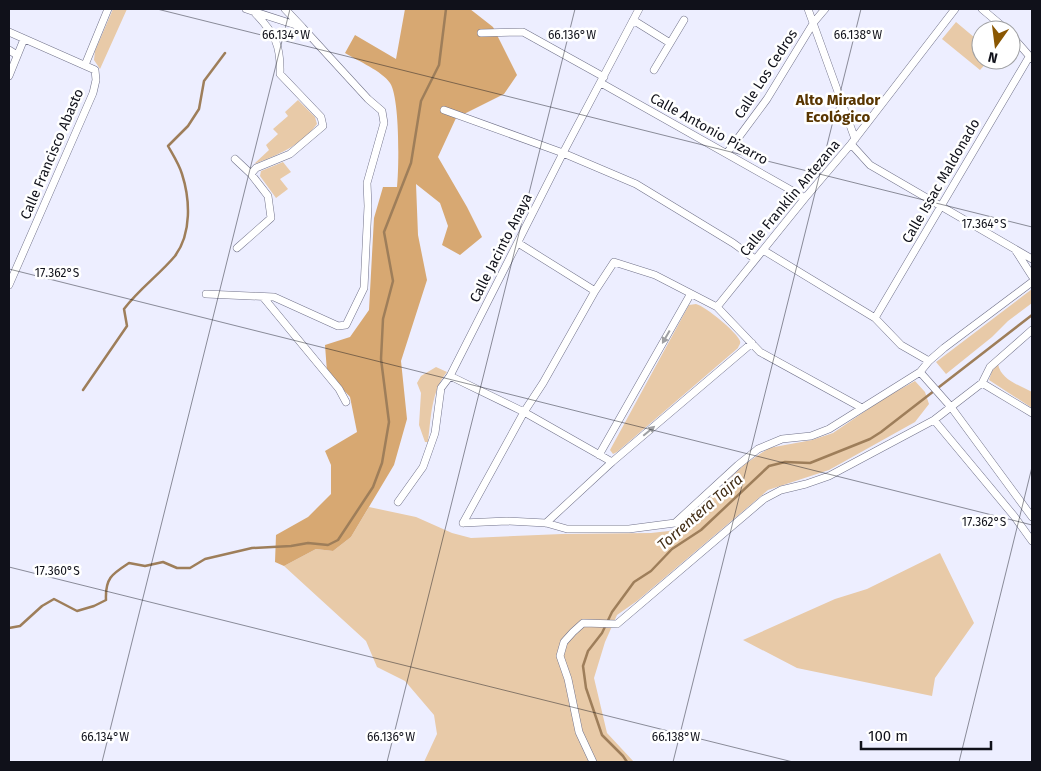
<svg xmlns="http://www.w3.org/2000/svg" width="1041" height="771" font-family="'Fira Sans',sans-serif">
<rect width="100%" height="100%" fill="#edeeff"/>
<path fill="#e8caa8" d="M113,9H127L100,69L94,60L95,51Z
M956,22L981,43V60H989L980,70L942,39Z
M298,100L315,117L317,124C302,145 276,156 254,164L269,150L266,145L278,134L273,129L288,116L285,112Z
M283,162L291,172L280,179L288,189L276,198L260,176L261,171Z
M1032,289V303L1008,321L992,337L946,374L936,362L940,359Z
M696,304C705,306 738,333 740,341C741,344 739,345 738,348L617,452L613,454L610,450L689,305Z
M998,364C1001,380 1019,385 1032,392V408L989,380L992,371Z
M436,367L447,372C431,391 431,419 428,442H425L419,425L421,393L417,383L421,376Z
M915,381L925,392L929,404L915,422L829,470L768,490L637,601L617,615L605,642L594,678L607,733L634,762H424L437,734L434,715L405,681L377,667L366,641L284,566L316,549L333,551L351,537L369,507L416,517L452,533L471,538L562,534L651,533L669,531L682,524L745,464L769,448L812,440L833,433L886,397Z
M940,553L974,623L935,678L932,696L797,668L743,640L835,599L867,589Z"/>
<path fill="#d7a872" d="M405,9H470L493,27L517,75L504,94L456,118L438,157L467,207L482,237L460,255L442,245L448,226L440,203L416,184L418,235L427,280L401,361L407,419L394,465L351,537L333,551L316,549L284,566L275,562L276,535L308,517L331,494V465L325,451L357,432L350,397L327,372L325,345L350,337L369,310L374,218L383,187H397C399,168 400,98 390,83C382,71 358,61 345,53L355,35L396,59Z"/>
<g fill="none" stroke-linecap="round" stroke-linejoin="round">
<path stroke="#9e7e5a" stroke-width="2.5" d="M83,390L127,326L124,309C139,289 159,275 175,256C192,233 190,199 182,174C179,164 173,155 168,146L188,126L199,109L204,81L225,53
M9,628L20,626L42,606L54,599L77,611L94,606L106,600C105,578 112,574 129,563L145,566L163,562L177,568H190L205,559L252,548L291,546L308,543L328,545L338,540L373,487L382,463L389,422L381,359L383,319L393,281L384,232L411,163L421,101L439,65L446,9
M627,762L623,756L602,735L586,688L583,666L588,651L602,633L612,612L634,582L651,571L672,549L701,530L769,466L785,462L810,463L870,439L881,432L1032,315"/>
<g stroke="#71728a" stroke-width="8">
<path id="minor" d="M285,9L302,27
M808,9L855,139
M982,9L1007,30
M633,20L670,43
M9,32L95,70L96,80L93,93L9,285
M481,33L523,32L604,77
M1011,35L1032,59
M9,50L17,55
M85,65L108,9
M654,70L684,20
M9,76L24,39
M601,83L805,198
M444,110L563,153L636,184L733,243L755,259
M851,144L870,165L1032,259
M727,153L767,99L814,22L825,9
M235,159L251,174L268,196L271,218L237,248
M251,174L256,168L290,154L323,126L321,117L280,74C281,45 275,34 255,13
M518,243L595,291
M763,250L875,318L901,345L929,361
M1016,251L1032,276
M206,294L274,297L338,326L346,325L364,288L368,206L367,183L384,123L382,111L368,99L302,27L246,9
M263,297L339,389L346,402
M717,307L805,198L851,144L955,9
M875,318L1029,57
M920,372L951,407L1032,517
M450,376L524,412L612,462
M982,383L1032,413
M934,420L1014,516L1032,541
M599,455L690,295
M398,502L423,467L435,433L441,388L450,376L563,153L639,9
M463,523L507,521L546,523L567,529H629L675,523L738,465L758,449L782,439L811,436L829,429L920,372L929,361L944,348L1032,282
M463,523L524,412L543,383L595,291L614,262L655,275L717,307L760,352L862,408
M546,523L612,462L752,343
M593,762L579,732L568,679L560,656L564,642L573,632L583,623L617,624L764,499L781,490L806,484L829,476L934,420L982,383L990,367L1032,330"/>
</g>
<use href="#minor" stroke="#fff" stroke-width="7"/>
</g>
<defs><path id="oneway-solid" d="M-6-.8H1V-3.2L6.5 0L1 3.2V.8H-6Z" transform="scale(1.25)"/></defs>
<g fill="#9fa0a3">
<use href="#oneway-solid" transform="translate(666 337) rotate(120)"/>
<use href="#oneway-solid" transform="translate(649 431) rotate(-40)"/>
</g>
<path fill="none" stroke="#10111a" stroke-width="1" stroke-opacity="0.45" d="M157,9L1032,227M9,269L1032,525M9,567L793,762M102,762L290,9M387,762L575,9M673,762L861,9M959,762L1032,467"/>
<g text-anchor="middle" dominant-baseline="central" stroke-width="5" stroke-linejoin="round" paint-order="stroke">
<g font-size="14" fill="#10111a" stroke="#fff">
<text transform="translate(766 74) rotate(-57)">Calle Los Cedros</text>
<text transform="translate(709 129) rotate(29)">Calle Antonio Pizarro</text>
<text transform="translate(52 154) rotate(-67)">Calle Francisco Abasto</text>
<text transform="translate(941 181) rotate(-60)">Calle Issac Maldonado</text>
<text transform="translate(790 198) rotate(-50)">Calle Franklin Antezana</text>
<text transform="translate(501 248) rotate(-63)">Calle Jacinto Anaya</text>
</g>
<g font-size="15" font-weight="bold" fill="#583500" stroke="#fff">
<text x="838" y="100">Alto Mirador<tspan x="838" dy="17">Ecológico</tspan></text>
</g>
<g font-size="15" font-style="italic" fill="#422d15" stroke="#fff">
<text transform="translate(700 512) rotate(-41)">Torrentera Tajra</text>
</g>
</g>
<g font-size="12" text-anchor="middle" fill="#10111a" stroke="#fff" stroke-width="5" stroke-linejoin="round" paint-order="stroke">
<text x="286" y="39">66.134°W</text>
<text x="572" y="39">66.136°W</text>
<text x="858" y="39">66.138°W</text>
<text x="984" y="228">17.364°S</text>
<text x="57" y="277">17.362°S</text>
<text x="984" y="526">17.362°S</text>
<text x="57" y="575">17.360°S</text>
<text x="105" y="741">66.134°W</text>
<text x="391" y="741">66.136°W</text>
<text x="676" y="741">66.138°W</text>
</g>
<rect width="1041" height="771" fill="none" stroke="#10111a" stroke-width="20"/>
<g transform="translate(996 45) rotate(194)"><circle r="24" fill="#ffffff" stroke="#9fa0a3"/>
<path d="M0-4L9 19L0 12L-9 19Z" fill="#8a5702"/>
<text y="-8" font-size="14" font-weight="bold" text-anchor="middle" fill="#10111a">N</text>
</g>
<path d="M861 741v8h130v-8" fill="none" stroke="#10111a" stroke-width="2.5"/>
<text x="868" y="741" font-size="15" fill="#10111a" stroke="#ffffff" stroke-width="4" paint-order="stroke">100 m</text>
</svg>
